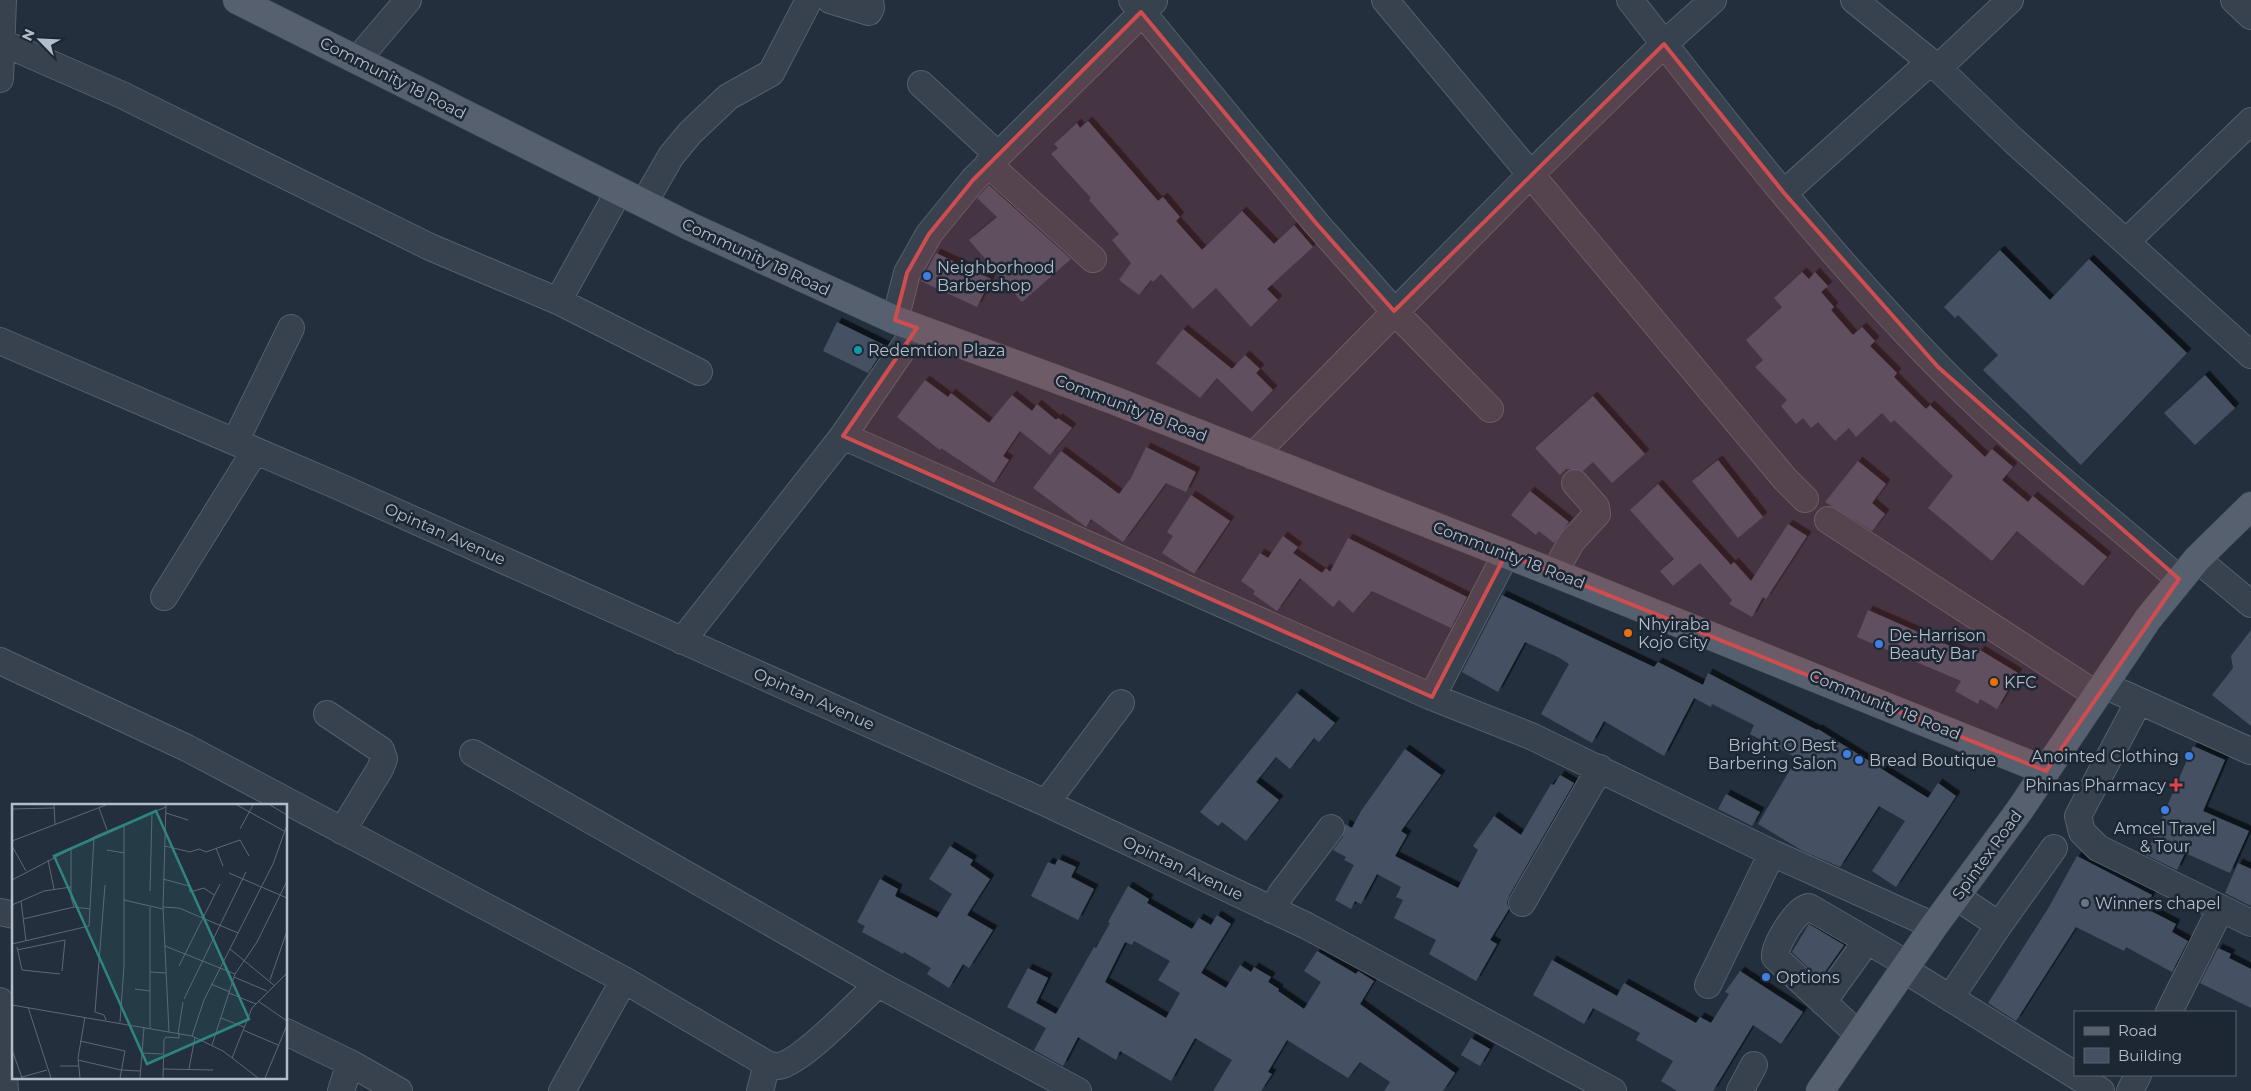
<svg xmlns="http://www.w3.org/2000/svg" width="2251" height="1091" font-family="Montserrat,sans-serif">
<defs>
<filter id="shadow"><feDropShadow dx="4.5" dy="-4.5" stdDeviation="0" flood-color="#0009"/></filter>
</defs>
<rect width="100%" height="100%" fill="#242f3e"/>
<path fill="#455162" fill-rule="evenodd" filter="url(#shadow)" d="M1088,121L1158,201L1163,197L1180,217L1176,221L1202,250L1242,211L1274,244L1294,225L1313,247L1267,289L1278,300L1251,327L1216,288L1193,309L1161,274L1153,282L1151,280L1139,295L1119,280L1131,263L1112,240L1119,234L1089,200L1091,198L1051,154L1058,148L1054,144L1077,123L1080,128Z
M989,185L1071,259L1022,302L969,240L997,217L977,198Z
M2000,250L2050,300L2089,259L2187,353L2081,465L1983,370L1998,355L1958,315L1955,318L1944,307Z
M936,253L991,279L977,307L921,281Z
M1802,272L1809,279L1815,272L1828,286L1821,292L1834,307L1831,310L1853,335L1862,327L1875,341L1870,346L1897,373L1894,377L1926,409L1930,405L1985,457L1992,449L2013,467L2002,480L2028,502L2033,496L2107,557L2083,586L2017,531L1992,561L1928,508L1953,476L1894,420L1891,423L1882,413L1856,437L1849,428L1835,441L1818,422L1811,428L1803,418L1796,424L1781,406L1787,400L1755,367L1763,360L1746,340L1782,307L1774,298Z
M837,322L886,346L868,373L823,351Z
M1183,329L1232,369L1245,355L1260,369L1256,373L1273,390L1252,412L1217,378L1200,398L1156,363Z
M2205,375L2235,408L2195,445L2164,413Z
M925,380L948,397L951,393L989,423L1012,395L1032,411L1037,404L1056,420L1058,418L1072,428L1050,455L1020,431L1003,456L1009,460L994,483L941,448L940,450L897,417Z
M1593,396L1645,454L1612,483L1593,462L1583,471L1566,469L1560,475L1535,448Z
M1146,447L1196,472L1186,492L1166,483L1123,542L1091,519L1086,527L1033,488L1061,451L1119,494L1131,478Z
M1718,460L1763,517L1738,538L1692,481Z
M1858,461L1886,484L1872,503L1885,514L1872,531L1825,502Z
M1658,484L1731,565L1734,562L1751,581L1788,524L1807,536L1766,599L1763,597L1752,617L1729,604L1732,600L1700,563L1673,586L1660,571L1674,559L1630,510Z
M1530,491L1569,522L1554,543L1539,531L1536,535L1511,515Z
M1191,495L1230,521L1194,574L1162,553L1173,536L1167,532Z
M1283,536L1298,547L1293,553L1322,573L1326,568L1330,572L1348,538L1467,597L1451,628L1372,591L1353,613L1339,600L1333,607L1300,578L1277,611L1253,594L1255,591L1241,581L1260,553L1268,558Z
M1502,595L1654,667L1658,662L1703,685L1708,673L1817,730L1818,729L1928,798L1938,783L1956,796L1896,887L1872,871L1905,821L1879,806L1840,867L1803,851L1758,824L1797,758L1750,734L1754,725L1712,704L1711,707L1694,698L1664,756L1604,721L1592,743L1541,714L1569,664L1558,657L1525,642L1498,692L1462,672Z
M1868,610L1975,657L1980,650L2018,673L1997,709L1980,699L1978,704L1955,691L1961,681L1857,637Z
M2251,630V726L2212,695L2233,668L2231,656Z
M1297,693L1335,723L1319,742L1314,738L1290,769L1276,757L1256,782L1279,800L1246,841L1222,822L1218,826L1200,812Z
M2193,746L2225,760L2203,811L2249,831L2230,873L2185,853L2177,870L2146,855Z
M1405,749L1441,775L1401,831L1407,835L1395,856L1458,888L1478,850L1473,846L1494,816L1521,835L1551,784L1554,785L1560,775L1574,783L1509,896L1507,903L1509,909L1490,940L1497,944L1476,981L1429,954L1436,940L1394,918L1403,900L1396,897L1401,887L1377,874L1361,904L1355,901L1351,909L1335,900L1354,865L1344,860L1346,857L1333,850L1343,837L1345,824L1352,828L1361,811Z
M1726,794L1760,812L1752,826L1718,809Z
M950,846L973,860L970,865L990,879L967,915L993,930L969,968L963,964L949,988L927,974L931,968L904,952L903,954L862,932L865,926L857,922L880,879L898,889L895,896L937,918L952,894L929,879Z
M2077,856L2152,895L2145,908L2176,924L2172,932L2188,941L2172,972L2126,947L2124,951L2076,927L2016,1021L1988,1003L2049,907Z
M1058,859L1076,867L1071,877L1094,889L1078,920L1031,896L1048,862L1055,865Z
M2238,863L2251,869V906L2225,893Z
M1128,886L1149,899L1147,903L1192,929L1199,918L1211,925L1217,915L1231,924L1201,973L1226,988L1240,965L1251,972L1254,967L1271,977L1268,982L1279,989L1278,991L1304,1009L1321,982L1304,971L1317,951L1356,974L1358,971L1374,981L1360,1004L1455,1073L1443,1091H1384L1390,1082L1360,1062L1348,1078L1287,1040L1268,1072L1272,1074L1261,1091H1213L1232,1060L1195,1038L1171,1081L1120,1051L1116,1060L1078,1037L1063,1066L1034,1050L1046,1028L1007,1007L1028,968L1048,978L1036,1003L1056,1014L1094,947L1096,948L1110,923L1108,922ZM1134,941L1170,961L1158,980L1180,993L1166,1018L1105,982L1125,942L1132,945Z
M1809,924L1844,945L1820,979L1792,952Z
M2218,948L2231,954L2229,958L2251,969V1008L2200,983Z
M1552,960L1617,996L1624,983L1696,1023L1700,1017L1711,1023L1729,994L1725,992L1740,971L1803,1012L1781,1044L1753,1025L1713,1091H1677L1661,1081L1673,1061L1636,1040L1640,1033L1593,1008L1584,1024L1533,995Z
M1471,1038L1490,1049L1480,1066L1461,1055Z"/>
<g fill="none" stroke-linecap="round" stroke-linejoin="round">
<g stroke="#565f6c" stroke-width="28">
<path id="minor" d="M830,0L869,12L871,8L870,0
M1132,0L1316,223L1394,311L1490,409
M1385,0L1785,479L1805,499
M1630,0C1727,125 1827,253 1938,366C2012,442 2098,509 2179,579
M1854,0L1938,68L2013,140L2251,355
M2234,0L2251,16
M1,42L122,95L430,247L558,301L699,372
M357,60L408,0
M1938,68L2010,0
M0,79L3,0
M921,84L998,155
M988,164L1093,259
M1784,193L1930,62
M644,203L671,156L690,133L728,97L771,73L809,0
M2126,242L2251,121
M558,301L619,191
M895,320L907,273L929,234L973,180L1154,1
M0,341L340,487L1046,803L1307,926L1613,1091
M843,436L1432,697L1531,736L1772,853L1934,926
M235,442L291,328
M1253,456L1530,175L1664,44L1713,0
M1828,520L2097,695
M2197,559L2251,604
M1554,573L1572,541L1597,514L1596,507L1575,483
M164,597L255,451
M682,641L843,436L917,328
M0,661L187,748L624,980L767,1064C770,1065 775,1066 778,1066C800,1064 860,1001 878,984
M2104,685L2250,751
M1432,697L1506,554
M2139,701L2078,816L2082,832L2098,848L2251,923
M327,714L381,750L384,759L380,769L342,831
M473,753L878,984L1078,1091
M1046,803L1121,703
M1522,903L1600,768
M1272,910L1281,894L1331,828
M0,912L14,915
M1999,925L2054,848
M1905,970L2075,1075
M1708,985L1772,853
M1950,998L1999,925L1957,897
M0,1001L5,1091
M1823,1002L1867,941
M2169,1012L2221,908
M286,1032L350,1063L399,1091
M1859,1035L1775,957C1774,946 1797,907 1809,907L1909,965
M2075,1075L2101,1091
M341,1091L350,1063
M562,1091L624,980
M760,1091L767,1064
M1740,1091L1754,1065
M2130,1091L2138,1075"/>
</g>
<g stroke="#414a57" stroke-width="29">
<path id="major" d="M237,0L689,226L895,320L1113,400L1554,573L2046,771
M1820,1091L1934,926L2019,811L2148,619L2197,559L2251,506"/>
</g>
<use href="#minor" stroke="#38414e" stroke-width="26"/>
<use href="#major" stroke="#56606e" stroke-width="28"/>
</g>
<path fill="#ce4d50" fill-opacity="0.2" stroke="#ce4d50" stroke-width="4" stroke-linejoin="round" d="M1141,12L1316,223L1394,311L1664,44L1784,193L1938,367L2179,579L2046,771L1506,554L1432,697L843,436L917,328L895,320L907,273L929,234L973,180Z"/>
<g fill="#3f7fe0" stroke="#1d2633" stroke-width="2">
<circle cx="927" cy="276" r="5"/>
<circle cx="1879" cy="644" r="5"/>
<circle cx="1847" cy="754" r="5"/>
<circle cx="2189" cy="756" r="5"/>
<circle cx="1859" cy="760" r="5"/>
<circle cx="2165" cy="810" r="5"/>
<circle cx="1766" cy="977" r="5"/>
</g>
<circle fill="#0f9aa8" stroke="#1d2633" stroke-width="2" cx="858" cy="350" r="5"/>
<g fill="#e8710a" stroke="#1d2633" stroke-width="2">
<circle cx="1628" cy="633" r="5"/>
<circle cx="1994" cy="682" r="5"/>
</g>
<path fill="#e0444e" stroke="#1d2633" stroke-width="2" d="M2173.5 777.5h5v5h5v5h-5v5h-5v-5h-5v-5h5z"/>
<circle fill="#6b7280" stroke="#1d2633" stroke-width="2" cx="2085" cy="903" r="5"/>
<g text-anchor="middle" dominant-baseline="central" stroke-width="5" stroke-linejoin="round" paint-order="stroke">
<g font-size="16" fill="#b4bcc9" stroke="#1d2633">
<text transform="translate(393 78) rotate(27)">Community 18 Road</text>
<text transform="translate(756 257) rotate(25)">Community 18 Road</text>
<text transform="translate(1131 408) rotate(21)">Community 18 Road</text>
<text transform="translate(445 534) rotate(24)">Opintan Avenue</text>
<text transform="translate(1509 555) rotate(21)">Community 18 Road</text>
<text transform="translate(814 699) rotate(24)">Opintan Avenue</text>
<text transform="translate(1885 705) rotate(22)">Community 18 Road</text>
<text transform="translate(1987 855) rotate(-54)">Spintex Road</text>
<text transform="translate(1183 868) rotate(25)">Opintan Avenue</text>
</g>
<g font-size="16" fill="#b4bcc9" stroke="#1d2633" text-anchor="start">
<text x="937" y="267">Neighborhood<tspan x="937" dy="18">Barbershop</tspan></text>
<text x="868" y="350">Redemtion Plaza</text>
<text x="1638" y="624">Nhyiraba<tspan x="1638" dy="18">Kojo City</tspan></text>
<text x="1889" y="635">De-Harrison<tspan x="1889" dy="18">Beauty Bar</tspan></text>
<text x="2004" y="682">KFC</text>
<text x="1837" y="745" text-anchor="end">Bright O Best<tspan x="1837" dy="18">Barbering Salon</tspan></text>
<text x="2179" y="756" text-anchor="end">Anointed Clothing</text>
<text x="1869" y="760">Bread Boutique</text>
<text x="2166" y="785" text-anchor="end">Phinas Pharmacy</text>
<text x="2165" y="828" text-anchor="middle">Amcel Travel<tspan x="2165" dy="18">&amp; Tour</tspan></text>
<text x="2095" y="903">Winners chapel</text>
<text x="1776" y="977">Options</text>
</g>
</g>
<g transform="translate(12 804)">
<rect width="275" height="275" fill="#242f3e"/>
<path fill="none" stroke="#5e6776" stroke-width="1" d="M42,1L43,20M154,1L151,103L157,228M225,1L272,27M258,1L275,11M87,4L95,26M0,5L42,4M154,9L176,16M228,25L241,1M0,37L94,1M0,42L14,67M153,42L178,48L187,45L194,48L228,36L237,52M59,44V93L62,103M204,44L211,62M95,46L112,49M36,56L42,85M217,69L275,94M151,75L177,82L178,88L192,84L202,91M0,76L86,31L154,3M93,81L83,208L92,211L94,216M138,87L140,8M112,96L151,105M9,97L14,137M0,101L32,87L59,83M151,103L167,104L226,129M11,115L62,103L78,105M77,122L82,33M0,140L77,122M153,142L223,170M5,143L10,166L48,170M218,145L263,182M5,146L53,136L50,167M167,162L208,80M138,168L154,169M222,173L255,187M258,176L275,127M199,180L218,188M123,185L138,187M217,189L244,200M172,195L234,68M246,197L275,217M0,201L180,232L211,247L246,274M16,203L39,274M209,214L232,223M108,218L112,162V20M138,224V103M231,226L266,241M166,230L171,198M180,232L192,196L261,60L275,21M68,237L113,247L108,274M200,241L223,170L245,138L275,77M0,246L10,274M129,249L151,250M220,254L240,204L275,169M66,256L109,266L128,267M48,262H66M151,265L201,266M177,265L183,233M10,273L35,266M68,274L66,254L73,213M128,274L132,223M151,274L152,236L154,233L167,234V230M253,274L275,221"/>
<path fill="#308480" fill-opacity="0.15" stroke="#308480" stroke-width="2.5" d="M144,7L237,215L135,260L42,52Z"/>
<rect width="275" height="275" fill="none" stroke="#b4bcc9" stroke-width="2.5"/>
</g>
<rect x="2074" y="1011" width="162" height="65" fill="#1d2633" stroke="#59626f"/>
<rect x="2084" y="1027" width="25" height="8" fill="#56606e" stroke="#59626f"/>
<text x="2118" y="1036" font-size="15" fill="#b4bcc9">Road</text>
<rect x="2084" y="1048" width="25" height="15" fill="#455162" stroke="#59626f"/>
<text x="2118" y="1061" font-size="15" fill="#b4bcc9">Building</text>
<g transform="translate(40 40) rotate(294)" stroke="#1d2633" stroke-width="4" paint-order="stroke">
<path d="M0-4L9 19L0 12L-9 19Z" fill="#b4bcc9"/>
<text y="-8" font-size="14" font-weight="bold" text-anchor="middle" fill="#b4bcc9">N</text>
</g>
</svg>
